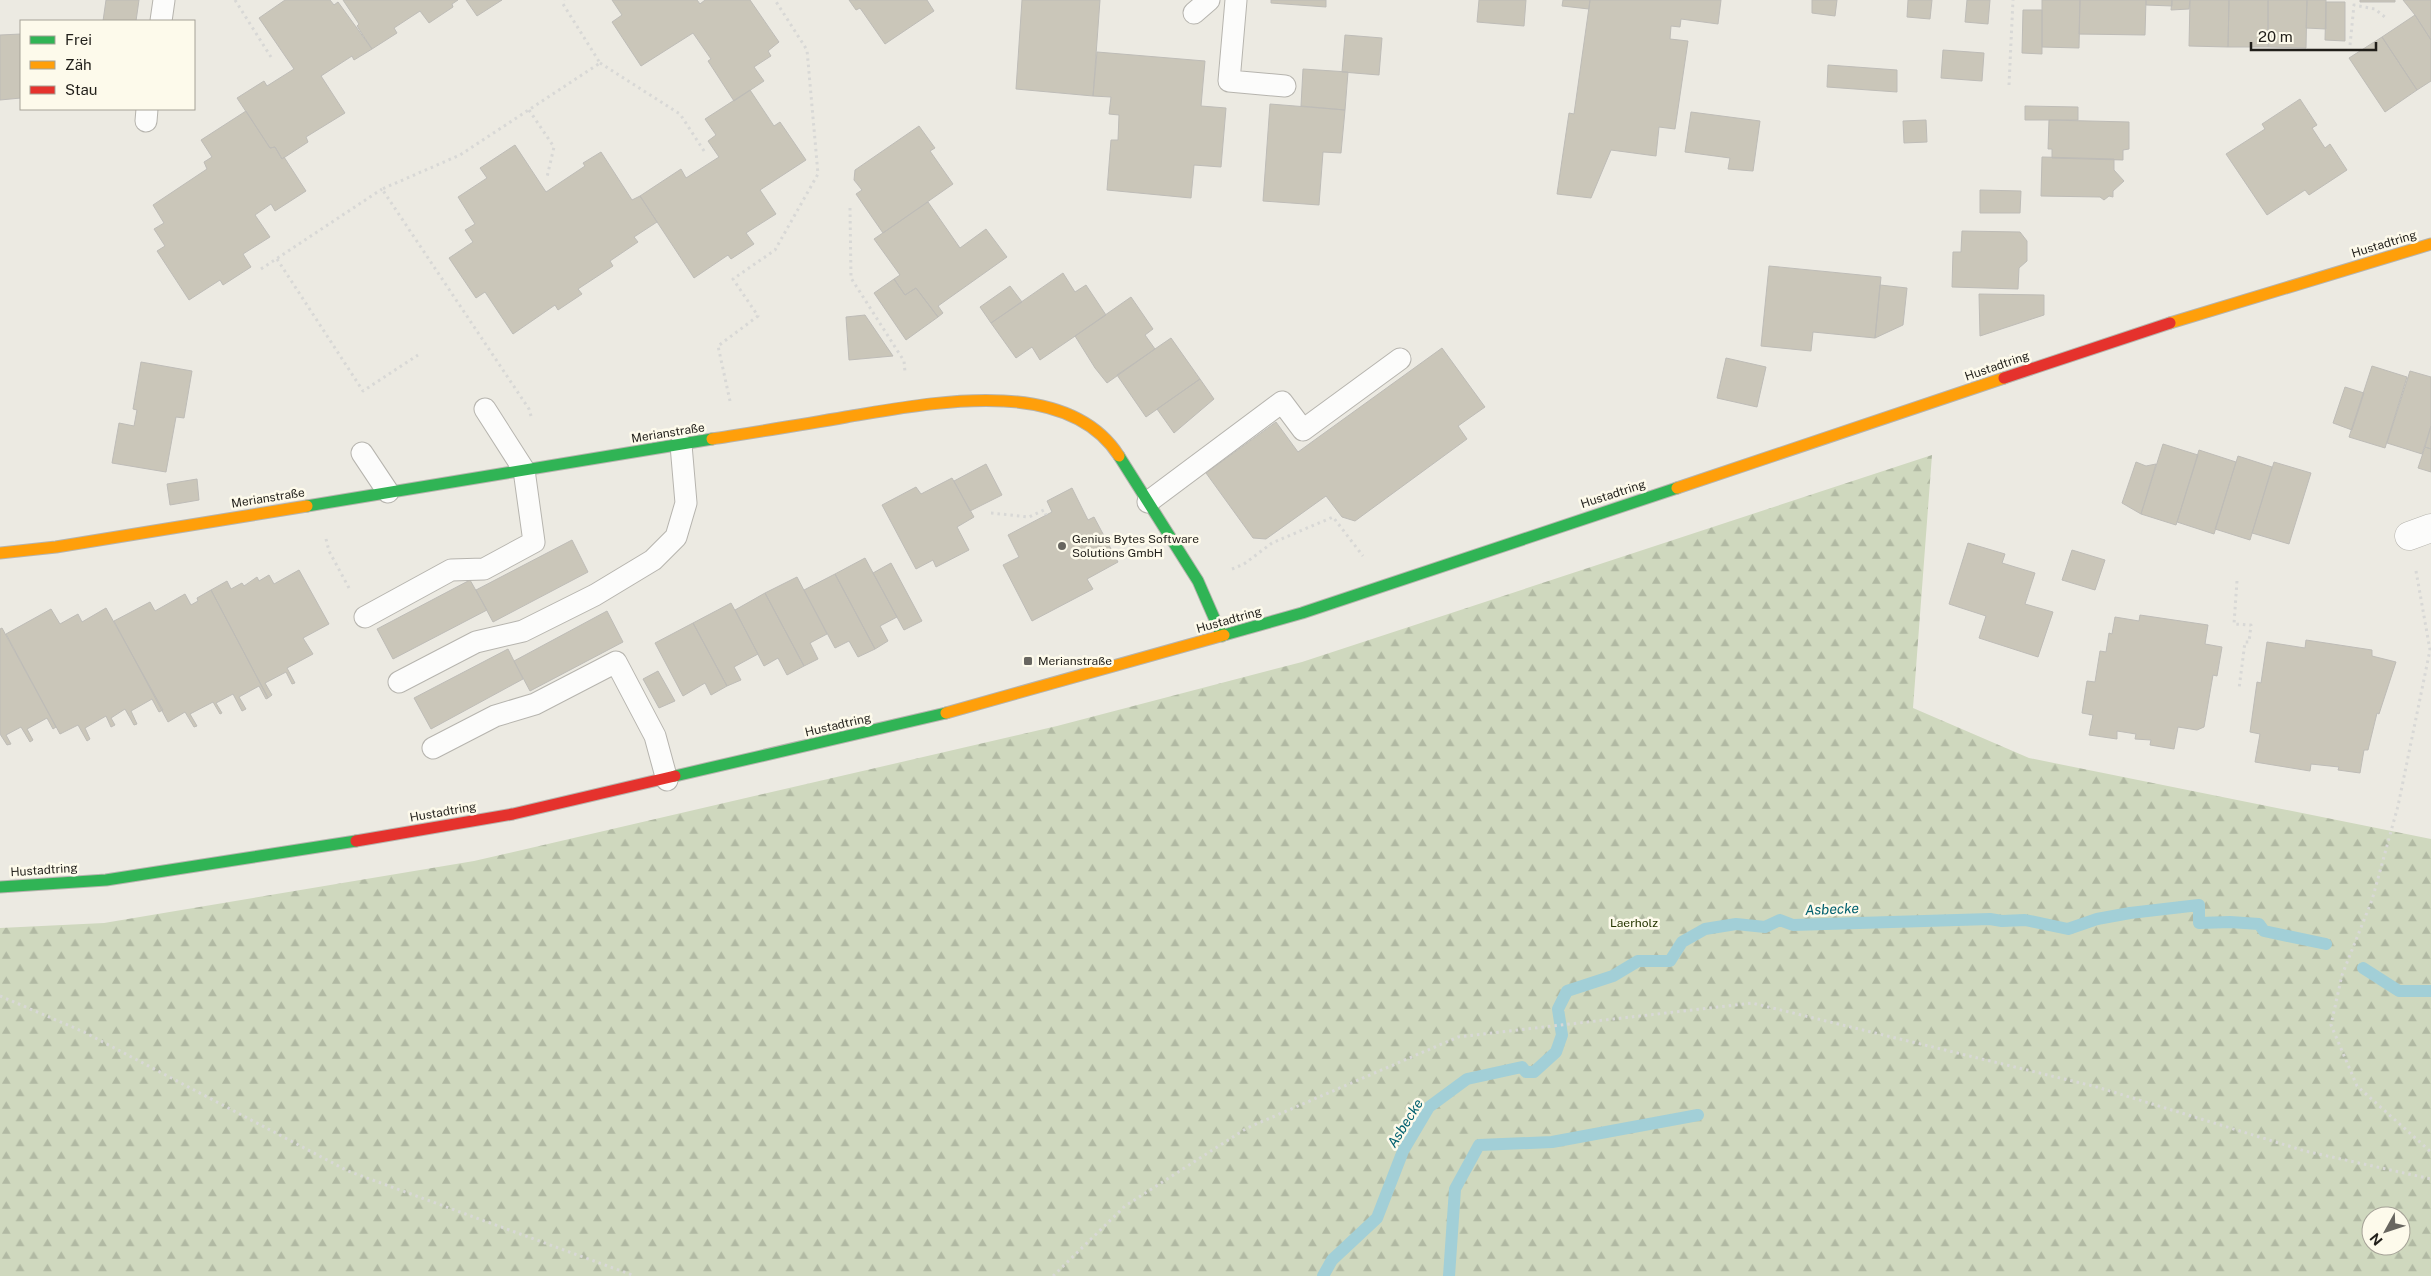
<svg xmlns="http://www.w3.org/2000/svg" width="2431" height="1276" font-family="'Public Sans',sans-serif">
<defs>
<pattern id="forest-firs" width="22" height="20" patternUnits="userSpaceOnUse" patternTransform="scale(1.25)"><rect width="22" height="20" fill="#cfd8be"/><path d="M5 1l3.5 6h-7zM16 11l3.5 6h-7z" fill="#b1b9a3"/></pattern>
</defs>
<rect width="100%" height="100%" fill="#eceae2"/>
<path fill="url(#forest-firs)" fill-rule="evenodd" d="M1932,455L1913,708L2029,758L2431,839V1276H0V928L104,923L474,861L1057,726L1302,662ZM2371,1216H2401V1246H2371Z"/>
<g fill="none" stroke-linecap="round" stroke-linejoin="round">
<path stroke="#a2cfd7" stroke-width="12" d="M2363,968L2399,991H2431
M1323,1276L1332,1260L1377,1218L1403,1151L1429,1107L1467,1079L1522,1067L1526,1072H1534L1556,1052L1562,1035L1558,1009L1567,991L1613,976L1638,961H1670L1682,942L1705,929L1736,924L1765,927L1780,920L1793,925L1990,919L2002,921L2025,920L2068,929L2097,919L2130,913L2199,905V923L2230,922L2259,924L2264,931L2326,944
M1449,1276L1455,1189L1479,1145L1552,1142L1698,1115"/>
</g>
<path fill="#cac6b9" stroke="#bebcb7" d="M106,0H139L136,21H103Z
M285,0H330L334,5L338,2L372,49L354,60L352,56L321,76L345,113L306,137L308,142L282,159L275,147L270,148L237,98L264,81L267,86L294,69L259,18Z
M343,0H458L452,4L453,7L429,23L420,11L394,28L397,33L372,49L357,26L359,24Z
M466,0H502L477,16Z
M612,0H697L700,4L705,0H750L779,42L768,51L771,56L754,67L764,81L734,101L708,61L711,59L693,33L641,66L612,22L622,15Z
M849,0H927L934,11L885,44L860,8L856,10Z
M1022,0H1100L1093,96L1016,89Z
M1271,0H1326V7L1271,3Z
M1479,0H1526L1524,26L1477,22Z
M1563,0H1590L1589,9L1562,6Z
M1590,0H1721L1718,24L1681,19L1680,27L1671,26L1670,39L1688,41L1675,129L1659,127L1656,156L1611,150L1591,198L1557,194L1569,113L1574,114Z
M1812,0H1837L1835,16L1812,13Z
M1908,0H1932L1930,19L1907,17Z
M1967,0H1990L1988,24L1965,22Z
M2042,0H2080L2079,48L2042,47Z
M2080,0H2146L2145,35L2079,34Z
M2146,0H2172V6L2146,5Z
M2172,0H2190L2189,9L2171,10Z
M2190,0H2229L2228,47L2189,46Z
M2229,0H2268V47H2228Z
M2268,0H2307L2306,48L2268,47Z
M2307,0H2326V29L2306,28Z
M2360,0H2395V2H2360Z
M2403,0H2431V40L2415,15Z
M2326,2H2345V41L2325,40Z
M2023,10H2042V54L2022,53Z
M2415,15L2431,40V81L2417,90L2382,37Z
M21,34V98L0,100V35Z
M1345,35L1382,38L1379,75L1342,72Z
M2382,37L2417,90L2385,112L2349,58Z
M1943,50L1984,53L1982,81L1941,78Z
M1097,52L1205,61L1201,106L1226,108L1221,167L1194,165L1191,198L1107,190L1111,140H1118L1119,115L1109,114L1111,97L1093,96Z
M1828,65L1897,70V92L1827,87Z
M1303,69L1348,72L1345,110L1301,106Z
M750,90L774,126L780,122L806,160L760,190L776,214L746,233L754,244L731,259L728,255L694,278L640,196L681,169L686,178L719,157L708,141L716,135L705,119Z
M2300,99L2317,125L2312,128L2325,148L2330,144L2347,170L2309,195L2305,190L2267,215L2226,154L2265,129L2262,124Z
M1270,104L1345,110L1341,153L1323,152L1319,205L1263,201Z
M2025,106L2078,107V120H2025Z
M246,111L270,148L275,147L282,159L284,157L306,191L275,211L271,204L255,215L270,237L243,254L251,267L223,285L220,280L189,300L157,251L165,246L154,229L164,223L153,205L207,169L204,162L212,157L201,140Z
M1691,112L1760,121L1753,171L1728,169L1730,158L1685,152Z
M1926,120L1927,142L1904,143L1903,121Z
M2049,120L2129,122V149L2123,150V160L2052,158V149H2048Z
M919,126L935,148L930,151L953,184L883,233L856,194L862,190L854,180L855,170Z
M515,145L546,192L585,166L583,163L601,152L632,200L640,196L657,222L634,237L638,242L610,261L613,266L578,289L582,294L558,310L555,305L513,334L485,292L476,298L449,258L473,242L465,230L475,224L458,197L487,178L480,168Z
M2042,157L2114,159V170L2124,181L2113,191V197L2109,196L2104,200L2100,197L2041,196Z
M1980,190L2021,191L2020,213H1980Z
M928,202L960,248L986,229L1007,257L938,306L943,313L938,317L916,288L905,295L894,279L900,275L874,239Z
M1962,231L2020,232L2027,241V261L2019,268L2018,289L1952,287L1953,252H1961Z
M1769,266L1881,277L1875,338L1813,332L1811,351L1761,346Z
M1063,273L1075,292L1086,285L1106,315L1040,360L1032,347L1016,358L991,323Z
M894,279L905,295L916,288L938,317L906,340L874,293Z
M1880,285L1907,288L1903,325L1875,338Z
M1010,286L1022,302L991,323L980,307Z
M1979,294L2044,295V315L1980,336Z
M1131,297L1153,329L1145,335L1155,349L1107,383L1095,368L1075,336Z
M865,315L893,356L849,360L846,317Z
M1171,338L1200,379L1146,417L1117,375Z
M1442,348L1485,407L1458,426L1467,439L1355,521L1342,517L1326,496L1266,539L1253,538L1206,473L1276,422L1298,452Z
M1726,358L1766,367L1757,407L1717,398Z
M141,362L192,371L184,418L176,417L166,472L112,463L119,423L134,426L137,410L133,409Z
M2372,366L2407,377L2385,448L2349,437Z
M2410,371L2431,377V426L2422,454L2387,443Z
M1200,379L1214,399L1174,433L1157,409Z
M2345,387L2364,393L2352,430L2333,423Z
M2431,426V449L2425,447Z
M2163,444L2198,455L2176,525L2141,514Z
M2425,447L2431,449V472L2418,468Z
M2199,450L2236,462L2214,534L2177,522Z
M2238,456L2272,467L2250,540L2215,529Z
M2136,462L2146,466L2156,464L2141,514L2122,503Z
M2274,462L2311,473L2289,544L2252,533Z
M986,464L1002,495L970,511L954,481Z
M952,478L974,517L957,527L969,550L936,567L933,560L916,569L882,505L916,487L921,494Z
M197,479L199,500L170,505L167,484Z
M1072,488L1088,520L1094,517L1118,562L1087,579L1093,589L1032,621L1003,565L1019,557L1008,535L1052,512L1047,501Z
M572,540L588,572L493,622L476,590Z
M1968,543L2005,554L2002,563L2035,573L2025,604L2053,612L2038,657L1979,638L1986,616L1949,604Z
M2072,550L2105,560L2095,590L2062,580Z
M865,558L897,617L880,626L888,641L875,649L835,574Z
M891,563L922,621L904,630L873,573Z
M299,570L329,624L303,638L313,654L287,668L295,683L292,684L286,672L265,683L272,695L268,698L211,590L227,581L231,589L242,583L244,586L257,577L259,581L269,575L274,584Z
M835,574L875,649L858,657L849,641L835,648L804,590Z
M797,577L827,634L810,643L818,659L804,666L765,593Z
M470,580L487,610L393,659L377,629Z
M211,590L268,698L266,699L259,686L239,697L246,709L242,711L233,694L216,703L222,713L220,714L213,702L190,714L197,726L194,727L185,712L168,722L114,621L150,602L155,611L185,594L191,605L198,601L197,598Z
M765,593L804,666L787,675L778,658L764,666L735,610Z
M731,603L758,654L734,667L741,680L727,686L693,623Z
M106,608L163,710L159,712L152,699L131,711L137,724L134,725L125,709L111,718L115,725L111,727L106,716L85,728L90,739L87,741L78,725L60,734L6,634L51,609L60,624L78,614L82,622Z
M607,611L623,642L530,691L514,661Z
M2140,615L2208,625L2205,644L2222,647L2217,676L2213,675L2204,727L2197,730L2178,727L2174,749L2150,745L2151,740L2135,739L2136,734L2117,731V739L2089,735L2093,715L2082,713L2087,681L2095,682L2100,651L2106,652L2109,633L2112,634L2115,617L2139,621Z
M693,623L727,686L711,695L705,683L683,696L655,643Z
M2,628L56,727L53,729L47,718L27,729L33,740L30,742L21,727L6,735L11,744L7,745L0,734V629Z
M2306,640L2372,650V656L2396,662L2379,714L2377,713L2368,750H2364L2360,773L2338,770L2339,767L2311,764L2310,771L2255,762L2260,734L2250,732L2257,682L2261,683L2267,642L2305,648Z
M508,649L523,679L431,729L414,698Z
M658,671L675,701L659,708L643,679Z"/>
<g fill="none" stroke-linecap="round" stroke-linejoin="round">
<g stroke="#b6b4ae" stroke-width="23">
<path id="lane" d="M1236,0L1229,81L1285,86
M1194,13L1209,0
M161,21L164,0
M146,121L147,109
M362,453L388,492
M1148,502L1282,402L1303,430L1400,359
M365,617L451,570L484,569L534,542L524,470L485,409
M399,682L476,642L523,631L595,595L653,560L676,537L686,503L681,445
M433,748L495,716L535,704L616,662L655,736L667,780"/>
</g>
<g stroke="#b6b4ae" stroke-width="29">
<path id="street" d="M2409,536L2431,528"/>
</g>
<g stroke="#b6b4ae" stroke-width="13">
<path id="fast" d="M1119,456L1198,581L1222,636
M307,506L712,439
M1224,635L1302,613L1677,488
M675,776L946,713
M0,887L106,880L356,841"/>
</g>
<g stroke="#b6b4ae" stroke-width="13">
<path id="slow" d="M2170,323L2431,244
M712,439C756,432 801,425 846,417C926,404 1066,373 1119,456
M1677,488L2004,378
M0,553L56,547L307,506
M946,713L1224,635"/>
</g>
<g stroke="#b6b4ae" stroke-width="13">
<path id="jam" d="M2004,378L2170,323
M356,841L513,814L675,776"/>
</g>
<path stroke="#d8d8d6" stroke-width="3" stroke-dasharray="2.5 4" stroke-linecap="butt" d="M235,0L271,57
M2350,45L2354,5L2375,9L2386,18
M600,63L680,114L706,154
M2009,85L2013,0
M529,110L554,147L547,177
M850,208L851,278L904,361L905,372
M277,259L363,391L418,355
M261,269L382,189
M730,401L718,346L758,316L733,279L775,250L818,174L807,50L775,0
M531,416L529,409L382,189L460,155L600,63L563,4L564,0
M991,513L1029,517L1044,510L1046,515
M326,539L329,551L349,588
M1232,569L1244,564L1272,543L1333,517L1363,556
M2416,571L2430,650L2398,806L2372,900L2342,975L2331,1025L2357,1086L2431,1152
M2237,581L2234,624L2251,625L2249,642H2245L2239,689
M0,996L84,1032L348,1171L635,1276
M1053,1276L1125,1206L1247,1128L1458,1037L1752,1003L2097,1087L2305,1151L2431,1179"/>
<use href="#lane" stroke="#fcfcfb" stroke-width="21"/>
<use href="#street" stroke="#fcfcfb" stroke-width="28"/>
<use href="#fast" stroke="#30b455" stroke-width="11"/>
<use href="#slow" stroke="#ff9f0a" stroke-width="11"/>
<use href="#jam" stroke="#e5322d" stroke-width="11"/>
</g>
<g fill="#686660" stroke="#fdfaeb" stroke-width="2">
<circle cx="1062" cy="546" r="5"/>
<rect x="1023" y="656" width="10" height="10" rx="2.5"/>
</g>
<g text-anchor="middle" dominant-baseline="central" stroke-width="5" stroke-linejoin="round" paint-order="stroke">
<g font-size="12" fill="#211f1a" stroke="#fdfaeb">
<text transform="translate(2384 244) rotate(-17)">Hustadtring</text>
<text transform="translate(1997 366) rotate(-19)">Hustadtring</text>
<text transform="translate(668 433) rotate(-9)">Merianstraße</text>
<text transform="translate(1613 494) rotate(-18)">Hustadtring</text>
<text transform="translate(268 498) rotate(-9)">Merianstraße</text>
<text transform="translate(1229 620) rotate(-16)">Hustadtring</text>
<text transform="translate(838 725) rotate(-13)">Hustadtring</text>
<text transform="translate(443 812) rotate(-10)">Hustadtring</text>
<text transform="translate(44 870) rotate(-4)">Hustadtring</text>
</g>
<g font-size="12" fill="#211f1a" stroke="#fdfaeb" text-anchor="start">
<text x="1072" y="539">Genius Bytes Software<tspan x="1072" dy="14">Solutions GmbH</tspan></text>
<text x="1038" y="661">Merianstraße</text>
</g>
<g font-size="12" fill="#253500" stroke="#fdfaeb">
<text x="1634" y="923">Laerholz</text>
</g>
<g font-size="14" font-style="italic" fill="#00606f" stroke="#fdfaeb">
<text transform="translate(1832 909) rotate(-2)">Asbecke</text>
<text transform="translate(1405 1123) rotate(-58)">Asbecke</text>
</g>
</g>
<rect x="20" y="20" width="175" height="90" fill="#fdfaeb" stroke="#a5a297"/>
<rect x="30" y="36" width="25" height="8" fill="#30b455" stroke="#a5a297"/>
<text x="65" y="45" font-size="15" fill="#211f1a">Frei</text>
<rect x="30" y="61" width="25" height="8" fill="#ff9f0a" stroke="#a5a297"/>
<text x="65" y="70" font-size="15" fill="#211f1a">Zäh</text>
<rect x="30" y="86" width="25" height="8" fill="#e5322d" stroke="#a5a297"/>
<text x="65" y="95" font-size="15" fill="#211f1a">Stau</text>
<g transform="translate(2386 1231) rotate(230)"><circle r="24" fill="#fdfaeb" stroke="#a5a297"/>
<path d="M0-4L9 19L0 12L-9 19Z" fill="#686660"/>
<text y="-8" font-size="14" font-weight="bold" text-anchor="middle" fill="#211f1a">N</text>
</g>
<path d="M2251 42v8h125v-8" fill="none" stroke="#211f1a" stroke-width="2.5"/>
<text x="2258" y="42" font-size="15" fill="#211f1a" stroke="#fdfaeb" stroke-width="4" paint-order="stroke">20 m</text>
</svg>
